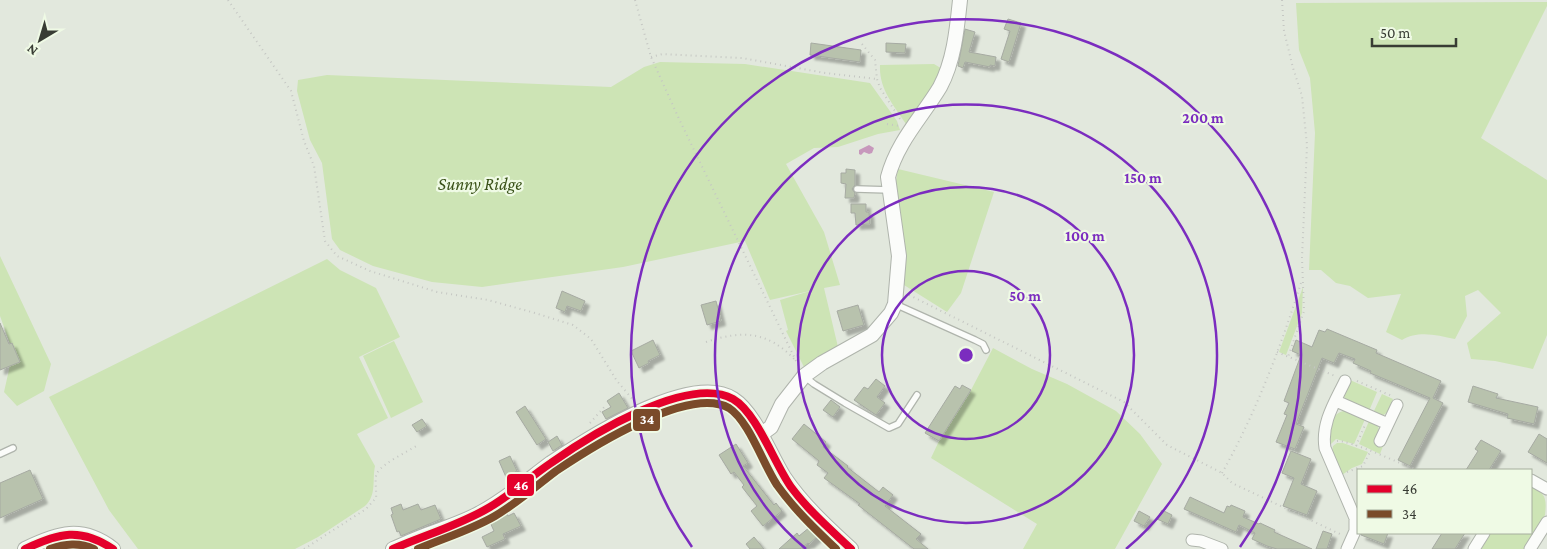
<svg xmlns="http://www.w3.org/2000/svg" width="1547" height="549" font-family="'Crimson Pro',serif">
<defs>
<filter id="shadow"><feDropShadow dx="4.5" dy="4.5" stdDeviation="1" flood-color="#0004"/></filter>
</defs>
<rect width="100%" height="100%" fill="#e2e8dd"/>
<path fill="#cde4b5" d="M1547,2V6L1481,138L1547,180V335L1533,369L1495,361L1471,359L1467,343L1501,313L1478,290L1465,296L1467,316L1455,339C1437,335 1418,330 1402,340L1386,332L1401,294L1368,298L1350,286L1336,283L1321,270H1309L1315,133L1310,78L1299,50L1296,3Z
M660,62L745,64L870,83L897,121L900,130L878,134L838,147L814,148L786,164L824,232L840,285L824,288L838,347L804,367L786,331L788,330L780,300L810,291L770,300L745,241L623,267L482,287L432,282L373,266L340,250L332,239L322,163L310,140L297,91L298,80L327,75L611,87L644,67Z
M934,64L944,70L909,123L906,124C893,104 879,89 880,65Z
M898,169L994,192L961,293L947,312L904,285L905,252L895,187Z
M0,256L51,364L44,391L17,406L4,392L13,352L0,316Z
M327,259L340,270L376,288L400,337L359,357L388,418L357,434L375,466C372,480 377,495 365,506L318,537L295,549H138L109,510L49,397Z
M1303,287L1302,313L1286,355L1279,352Z
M394,341L423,402L391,418L363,356Z
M993,348L1032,369L1067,384L1116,411L1140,434L1162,464L1115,549H1023L1037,524L931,458L939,441L971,390Z
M1350,380L1377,392L1369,411C1363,408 1346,404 1344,396C1343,392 1348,384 1350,380Z
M1382,394L1393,399L1388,412L1382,416L1373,413Z
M1350,410L1366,417L1354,444L1336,439L1330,445C1328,428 1329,411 1350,410Z
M1370,419C1381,427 1380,428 1375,441L1383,446L1380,454L1359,444Z
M1337,443H1343L1368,452L1362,464L1352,468L1342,475L1332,451L1333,446Z
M1531,485C1545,494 1547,497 1545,515L1525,549H1480L1490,533H1531Z"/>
<path fill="#c798bc" d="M869,145L874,148L872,153L869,154L864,152L861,155L859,154V150Z"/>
<path fill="#b8c2ad" stroke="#a6aaa2" filter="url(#shadow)" d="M1008,19L1021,23L1009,62L1001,59L1010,31L1004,29Z
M965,29L975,32L969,52L996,57L995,66L990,65V67L965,62L963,68L958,66Z
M811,43L861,50L860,62L810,55Z
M886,43L906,44L905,53L886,52Z
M846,169L855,170V185L852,189L855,193L854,198H845L846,184L841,183V173H846Z
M851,204H866V212H869L870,224L856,225L855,213H851Z
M562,291L585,301L581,311L567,306L565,312L556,308Z
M716,301L721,321L707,325L701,305Z
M858,305L864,325L843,331L837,311Z
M0,323L9,344L12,343L20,362L0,370Z
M1327,329L1377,350L1376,353L1441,381L1433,398L1443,403L1410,466L1398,460L1430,398L1370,373L1371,371L1353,363L1355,359L1339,353L1334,363L1322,358L1296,424L1304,427L1295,449L1276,442L1287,415L1284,414L1289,403L1284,401L1301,355L1292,351L1296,340L1312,347L1319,330L1325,332Z
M653,340L660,355L648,361L649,363L639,368L631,351Z
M876,379L885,386L877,397L885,403L876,415L854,400L864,387L868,389Z
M962,385L971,390L939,441L925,433L955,386L960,389Z
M1473,386L1498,394L1496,398L1538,407L1534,424L1507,418L1508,414L1468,402Z
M619,393L628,408L606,419L602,412L611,407L607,401Z
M831,400L840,407L833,417L823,410Z
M525,406L546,439L537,445L516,412Z
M422,419L427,426L417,432L412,425Z
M804,424L826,442L823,447L848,466L847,467L879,492L883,487L893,495L885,506L921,534L916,539L928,549H914L858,505L860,504L824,478L828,473L817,465L819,461L792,439Z
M1539,434L1547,439V463L1528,452Z
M557,436L562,445L553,451L548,442Z
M1481,440L1501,451L1489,470H1466L1478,451L1475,449Z
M736,444L748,463L743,466L774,505L776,503L782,511L763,526L751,511L757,506L742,487L744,485L734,472L731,474L719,455Z
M1291,451L1311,459L1301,484L1317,491L1307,515L1283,506L1294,478L1282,473Z
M510,456L517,471L515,472L517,478L509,484L499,461Z
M30,470L43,499L0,518V483Z
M1190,497L1224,513L1227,506L1230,507L1231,505L1245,511L1243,517L1259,524L1260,523L1275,530L1274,532L1312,549H1277L1267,546L1252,539L1255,533L1239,525L1236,532L1184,509Z
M401,504L403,510L418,504L421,510L435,505L441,519L401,536L399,531L397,532L391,515L393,514L391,508Z
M1162,510L1172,515L1168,524L1157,519Z
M1139,511L1150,517L1144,526L1134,521Z
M506,512L508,516L514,513L521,526L503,534L505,539L487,547L482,537L494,531L489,520Z
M810,527L818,536L809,544L808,543L800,549H779L797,533L799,536Z
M1323,531L1332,534L1327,549H1316Z
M1362,533H1388L1384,544L1361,535Z
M1442,533H1465L1455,549H1432Z
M754,537L764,549H750L746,544Z"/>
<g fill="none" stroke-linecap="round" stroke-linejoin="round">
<g stroke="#afb4ac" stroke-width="8">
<path id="service" d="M857,189L890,190
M895,304L975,340L983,344L986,350
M804,376L814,384L845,403L889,428L898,424L917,395
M0,454L13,448"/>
</g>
<g stroke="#afb4ac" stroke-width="13">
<path id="minor" d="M1345,381C1335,402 1321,423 1325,448L1355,518V531L1347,549
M1336,401L1388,424
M1380,441L1397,405
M1531,480L1547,489
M1192,540L1201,541L1222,549
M1474,549L1484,533
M1530,549L1547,522"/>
</g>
<g stroke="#afb4ac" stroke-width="16">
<path id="tertiary" d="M760,435L771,427L782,404L804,376L822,363L872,335L891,313L895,304L899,256L888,177C897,142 922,117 940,87C954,61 957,29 960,0
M25,549C58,533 82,525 113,549
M393,549C407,543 420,537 435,532C450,526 466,521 480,513C505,500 528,480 551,463C587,439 691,371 733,399C755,413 770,455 784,477C802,504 827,527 851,549"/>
</g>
<path stroke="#c5c7c3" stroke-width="2" stroke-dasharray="1 4" stroke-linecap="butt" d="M228,0L291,91L304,141L314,166L325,241L337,256L370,271L437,292L488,300L535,313L573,325L591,339L617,381L634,401
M635,0L651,57L680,121L798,365
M1282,0L1284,31L1293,68L1302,96L1307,145L1302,258L1304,311L1288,357
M862,44L875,60L877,79L880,88L902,122
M651,57L663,54L742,58L825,73L877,79
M887,124L900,126
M909,295L1124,402L1167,445L1222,473L1232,483L1342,535
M706,342C742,330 768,331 795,360
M1277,352L1335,376
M1357,381L1392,396
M709,406L728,412
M590,423L606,405
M1337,441C1350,440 1401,464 1417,470
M1356,446L1365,425
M1347,472L1363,466L1370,452
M1222,473C1256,413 1281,346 1302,280
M304,549L366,509L376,498C377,491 374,479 377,473C383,463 407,452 418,445"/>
<use href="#service" stroke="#fbfcfa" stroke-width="5.5"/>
<use href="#minor" stroke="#fbfcfa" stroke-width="11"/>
<use href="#tertiary" stroke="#fbfcfa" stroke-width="14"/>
<g stroke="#effae5" stroke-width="11">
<path id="bus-1" d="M25,549C59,533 80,527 113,549
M393,549C425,535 460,525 490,507C512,494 530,477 551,463C589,436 688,374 733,399C757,413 774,463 791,487C808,510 830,529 851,549"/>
</g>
<g stroke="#effae5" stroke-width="11">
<path id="bus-2" d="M50,549C65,544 79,542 94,549
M418,549C444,538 471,530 495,516C517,503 536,486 556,471C590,448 689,385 729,408C749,421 763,464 777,485C794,509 815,529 836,549"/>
</g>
<use href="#bus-1" stroke="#e4002b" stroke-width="8"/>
<use href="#bus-2" stroke="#7a4b2a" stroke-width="8"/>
</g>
<g fill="none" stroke="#7b2cbf" stroke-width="2.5">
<circle cx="966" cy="355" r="84"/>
<circle cx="966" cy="355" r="168"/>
<path d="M806 549A251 251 0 1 1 1126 549"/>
<path d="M692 547A335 335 0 1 1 1240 547"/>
</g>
<g text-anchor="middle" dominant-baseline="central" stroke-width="4.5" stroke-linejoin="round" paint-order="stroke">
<g font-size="18" font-style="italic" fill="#395118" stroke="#effae5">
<text x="480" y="184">Sunny Ridge</text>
</g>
</g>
<circle cx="966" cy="355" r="8" fill="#7b2cbf" stroke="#effae5" stroke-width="2.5"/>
<g font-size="15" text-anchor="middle" font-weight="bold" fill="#7b2cbf" stroke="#effae5" stroke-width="4.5" stroke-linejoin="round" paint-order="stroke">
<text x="1203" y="123">200 m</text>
<text x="1143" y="183">150 m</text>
<text x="1085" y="241">100 m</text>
<text x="1025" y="301">50 m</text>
</g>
<g stroke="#effae5" stroke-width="2">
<rect x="632" y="408" width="29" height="24" rx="5" fill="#7a4b2a"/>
<rect x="506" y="473" width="29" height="24" rx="5" fill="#e4002b"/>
</g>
<g font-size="14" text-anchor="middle" font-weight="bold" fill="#fff">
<text x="647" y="424">34</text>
<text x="521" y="490">46</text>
</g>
<rect x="1357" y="469" width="175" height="65" fill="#effae5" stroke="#a6ae9e"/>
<rect x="1367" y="485" width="25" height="8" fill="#e4002b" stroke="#a6ae9e"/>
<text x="1402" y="494" font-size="15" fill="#383c34">46</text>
<rect x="1367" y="510" width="25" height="8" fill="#7a4b2a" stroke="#a6ae9e"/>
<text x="1402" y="519" font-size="15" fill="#383c34">34</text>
<g transform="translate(40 40) rotate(218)" stroke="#effae5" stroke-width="4" paint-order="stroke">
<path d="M0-4L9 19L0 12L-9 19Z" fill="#383c34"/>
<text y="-8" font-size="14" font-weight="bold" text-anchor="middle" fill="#383c34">N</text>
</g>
<path d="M1372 38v8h84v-8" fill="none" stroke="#383c34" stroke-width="2.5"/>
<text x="1380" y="38" font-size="15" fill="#383c34" stroke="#effae5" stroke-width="4" paint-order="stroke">50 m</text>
</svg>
